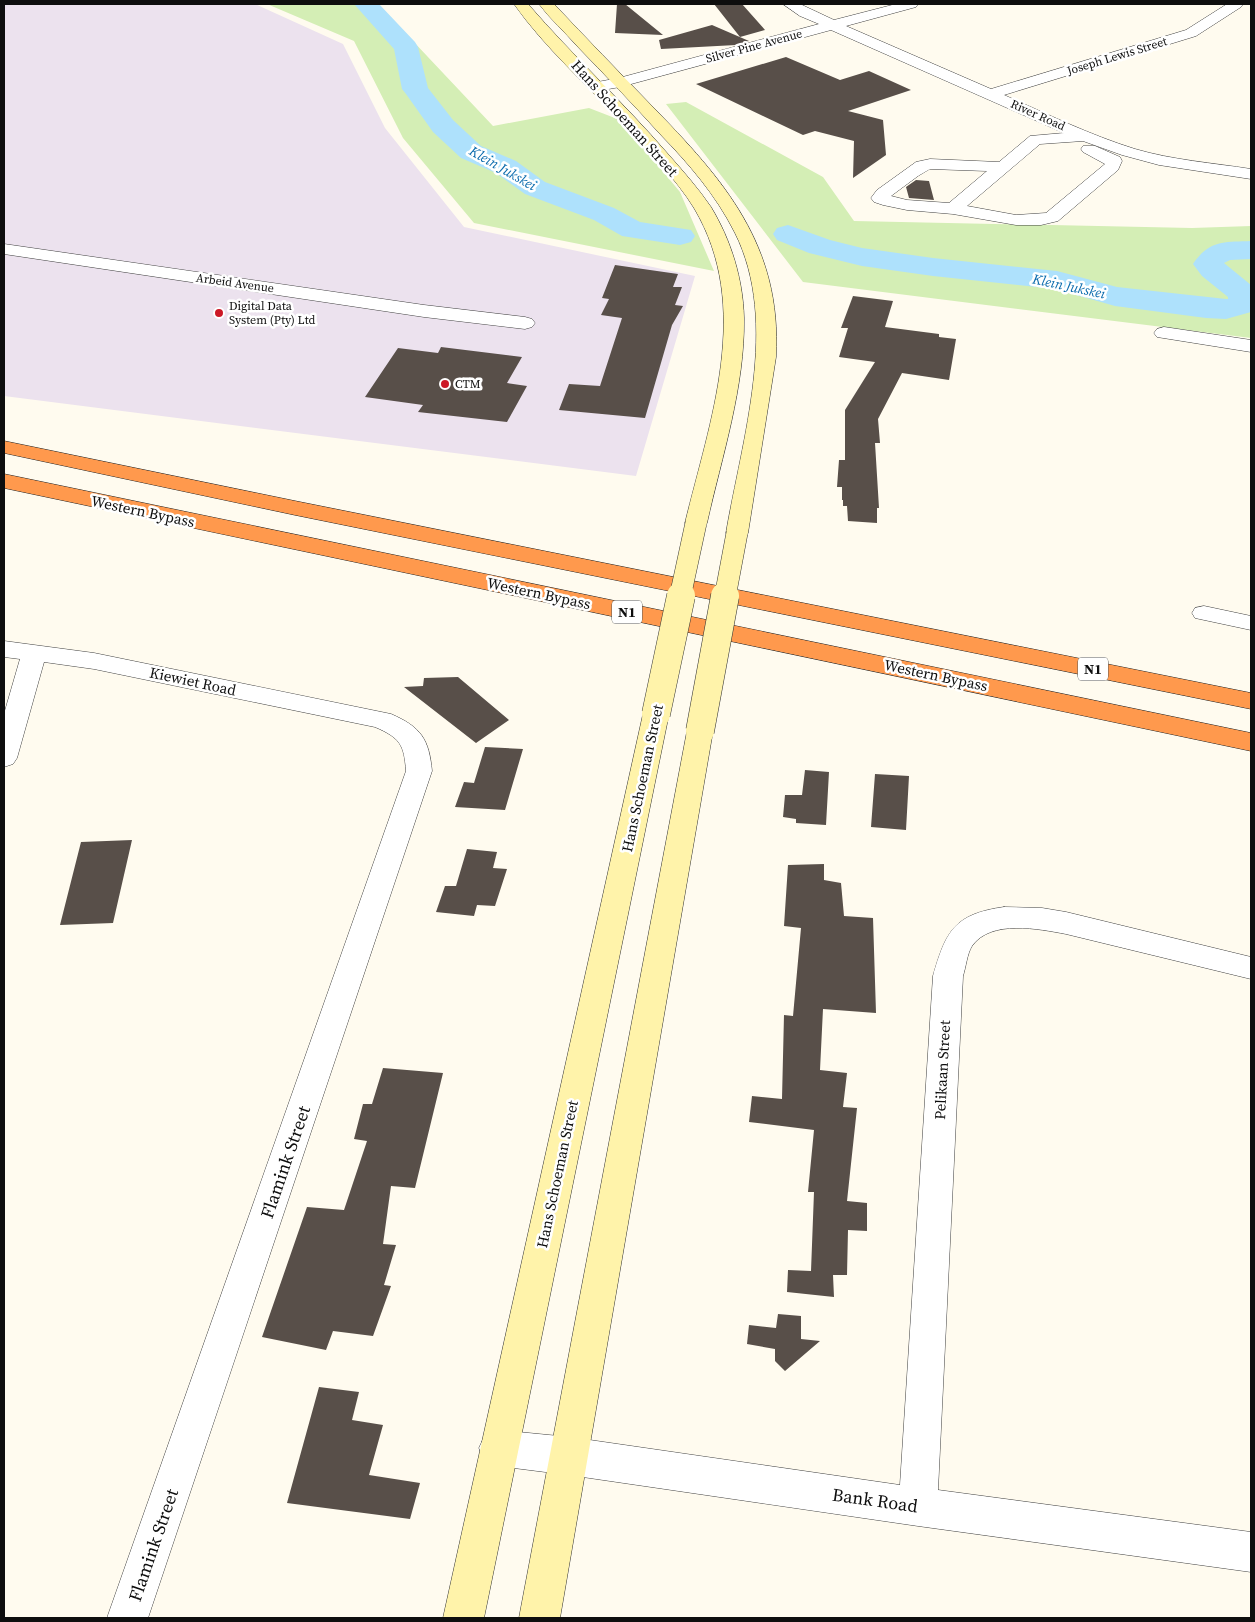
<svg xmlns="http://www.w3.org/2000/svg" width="1255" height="1622" font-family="'Source Serif 4',serif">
<rect width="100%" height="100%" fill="#fffbef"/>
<path fill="#ece2ee" d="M4,4H255L343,44L385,128L464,227L695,276L636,476L4,396Z"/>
<path fill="#d4eeb5" d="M267,4H378L493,126L589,108L620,120L680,192L714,271L474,223L403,138L354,41Z
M686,102L823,177L854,221L1192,228L1251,226V338L803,282L666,104Z"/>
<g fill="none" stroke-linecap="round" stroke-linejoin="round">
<path fill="#aee1fc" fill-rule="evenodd" d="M354,4H379L415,42L418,47L428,88L453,120L481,146L516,161L545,182L614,208L640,222L691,230L695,236L691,242L680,245L622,236L594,220L525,194L496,173L461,158L433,132L406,94L402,89L394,49Z
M788,225L830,240L862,248L933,258L1057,271L1117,287L1226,299H1228V297L1202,276L1193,264C1209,240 1224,242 1251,241V259L1230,260L1224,263L1251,285V312L1226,319L1206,318L1115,306L1055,289L933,276L862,266L809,253L777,240L773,234L777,228Z"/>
</g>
<path fill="#584f49" d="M617,4H625L663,35L615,33Z
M714,4H742L765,30L740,37Z
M712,25L749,41L736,45L661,49L659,40Z
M786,57L840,80L869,71L911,90L848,111L883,120L886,155L853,178L854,141L815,131L803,135L696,84Z
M916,180L929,181L934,200L909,198L906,187Z
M615,265L678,274L673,287H682L675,305L683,306L672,325L645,418L559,410L569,384L600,386L622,318L601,315L609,299L602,298Z
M853,296L893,301L885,327L939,334V337L956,339L949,380L902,373L878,419L880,443H875L879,508H877V523L848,521L847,506H843V500H842V487H837L839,460H845V410L875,362L839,357L848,328H841Z
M441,347L522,357L507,383L527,386L507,422L418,412L423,405L365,397L398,348L438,353Z
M458,677L509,720L476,743L404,687L423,686L424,678Z
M485,747L523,749L505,810L455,807L464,782L474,783Z
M805,770L829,772L826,825L796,823V819L783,817L785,795H802Z
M875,774L909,776L906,830L871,827Z
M132,840L113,923L60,925L81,842Z
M467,849L497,852L493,868L507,869L495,906L477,905L474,916L436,912L445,886H456Z
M824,864V880L841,883L844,916L873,918L876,1013L823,1009L820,1070L847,1073L843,1107L857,1108L847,1201L867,1203V1231L848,1230L847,1275H833L834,1297L787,1292L788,1270L811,1271L814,1192H808L814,1130L749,1122L752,1096L782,1099L784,1015L793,1016L801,928L784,926L788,865Z
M383,1068L443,1073L415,1188L391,1186L383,1244L396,1245L384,1285L391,1286L373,1336L333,1331L326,1350L262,1337L307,1207L344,1210L367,1141L354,1139L363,1104H372Z
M778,1314L801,1316V1339L820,1341L785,1371L775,1361V1349L747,1344L749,1325L776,1328Z
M319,1387L359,1392L352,1420L383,1425L369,1475L420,1483L410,1519L287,1503Z"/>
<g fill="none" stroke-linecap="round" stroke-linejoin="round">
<g stroke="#414141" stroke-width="1">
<path id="minor" d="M783,4H800L834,20L896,4H918L916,7L846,26L991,89L1186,30L1227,4H1243L1241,7L1196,36L1004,95C1047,114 1090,135 1135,149C1172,160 1213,163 1251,169V179L1159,165L1122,155L1083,141L1040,144L967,206L1016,215L1046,213L1105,164L1083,152L1081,149L1083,146H1095L1120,157L1122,161L1118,170L1058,221L1041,225H1016L953,214L907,210L883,205L874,202L871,198L877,190L916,162L930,159L999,162L1030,136L1064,133L831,30L620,87L597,91L592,89L589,86L592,83L619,78L819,24L800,16ZM930,169L987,171L949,203L907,200L891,196L918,176Z
M4,244L424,305L525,317L532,319L535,323L532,327L525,329L424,317L4,254Z
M1164,327L1251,340V352L1157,337L1154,333L1157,329Z
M1204,606L1251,616V630L1195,618L1192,613L1195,608Z
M4,641L94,653L391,714C421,727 429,739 432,771L148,1618H107L406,771C404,744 400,738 375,727L94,669L44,662L17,758L13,764L4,767V714L20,659L4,657Z
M1004,907L1042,908L1066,912L1251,957V979L1066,934C1039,929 991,919 972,946C967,954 966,967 963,976L938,1490L1251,1532V1572L918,1526L569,1475L498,1466L485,1461L479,1448L485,1435L498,1430L569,1437L900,1485L933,976C946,931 954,914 1004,907Z"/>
</g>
<g stroke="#303030" stroke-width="1">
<path id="secondary" d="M514,4H528C573,56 623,102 668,154C683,171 698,188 711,207C731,240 743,279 744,318C745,387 722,456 707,523L704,528L696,530L688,528L685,523C710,420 753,307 694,208C677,180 646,148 624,124C587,85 545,48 514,4Z
M539,4H554C586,38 618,71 651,105C724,180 782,245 776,357L748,533L745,538L737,540L729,538L726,533C742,439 780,323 735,233C716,195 689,164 660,134C633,104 605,75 577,46C565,32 550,19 539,4Z
M656,706L665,708L669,714L484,1618H443L643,714L647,708Z
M700,722L709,725L713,731L560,1618H519L687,731L691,725Z"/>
</g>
<g stroke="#1f1f1f" stroke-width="1">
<path id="motorway" d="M4,441L295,501L1251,693V709L295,515L4,453Z
M4,474L1251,733V751L4,488Z"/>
</g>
<use href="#minor" fill="#fff" fill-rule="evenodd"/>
<use href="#secondary" fill="#fff3aa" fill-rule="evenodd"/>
<use href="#motorway" fill="#ff994d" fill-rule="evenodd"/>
<g stroke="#303030" stroke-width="22" stroke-linecap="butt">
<path id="secondary-bridge-far1" d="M680,597L696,523
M725,597L737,533"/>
</g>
<g stroke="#303030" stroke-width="29" stroke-linecap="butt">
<path id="secondary-bridge" d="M656,714L681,596
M700,731L725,596"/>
</g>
<use href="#secondary-bridge-far1" stroke="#fff3aa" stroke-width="21"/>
<use href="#secondary-bridge" stroke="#fff3aa" stroke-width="28"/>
</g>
<g fill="#cc1826" stroke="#fff" stroke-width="2">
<circle cx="219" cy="313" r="5"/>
<circle cx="445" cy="384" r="5"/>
</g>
<g text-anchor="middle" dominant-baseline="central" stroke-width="5" stroke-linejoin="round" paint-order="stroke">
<g font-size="12" fill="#0e0e0e" stroke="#fff">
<text transform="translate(754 46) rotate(-15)">Silver Pine Avenue</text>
<text transform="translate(1117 56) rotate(-17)">Joseph Lewis Street</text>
<text transform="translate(1038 115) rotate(24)">River Road</text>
<text transform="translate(235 283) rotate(8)">Arbeid Avenue</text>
</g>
<g font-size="12" fill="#0e0e0e" stroke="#fff" text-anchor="start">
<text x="229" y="306">Digital Data<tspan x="229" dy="14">System (Pty) Ltd</tspan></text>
<text x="455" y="384">CTM</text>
</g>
<g font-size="14" font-style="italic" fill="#0b6bad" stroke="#fff">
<text transform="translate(503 168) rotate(30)">Klein Jukskei</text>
<text transform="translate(1069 286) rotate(12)">Klein Jukskei</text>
</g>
<g fill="#fff" stroke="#565656" stroke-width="1">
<rect x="612" y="600.5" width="30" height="23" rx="4"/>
<rect x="1078" y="657.5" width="30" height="23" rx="4"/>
</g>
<g font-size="14" font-weight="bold" fill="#0e0e0e">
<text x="627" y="612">N1</text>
<text x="1093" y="669">N1</text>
</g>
<g font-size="15" fill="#0e0e0e" stroke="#fff">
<text transform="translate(625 118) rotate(48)">Hans Schoeman Street</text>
<text transform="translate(143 511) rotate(12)">Western Bypass</text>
<text transform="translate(539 593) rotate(12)">Western Bypass</text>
<text transform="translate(936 675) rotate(12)">Western Bypass</text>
<text transform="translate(193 681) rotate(12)">Kiewiet Road</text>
<text transform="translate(642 778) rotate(-78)">Hans Schoeman Street</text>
<text transform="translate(942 1070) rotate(-87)">Pelikaan Street</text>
<text transform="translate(557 1174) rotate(-78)">Hans Schoeman Street</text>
</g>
<g font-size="18" fill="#0e0e0e" stroke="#fff">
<text transform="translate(285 1162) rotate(-71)">Flamink Street</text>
<text transform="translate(875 1500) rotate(8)">Bank Road</text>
<text transform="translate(153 1545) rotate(-71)">Flamink Street</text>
</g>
</g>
<rect width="1255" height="1622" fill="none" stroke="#0e0e0e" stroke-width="10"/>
</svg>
